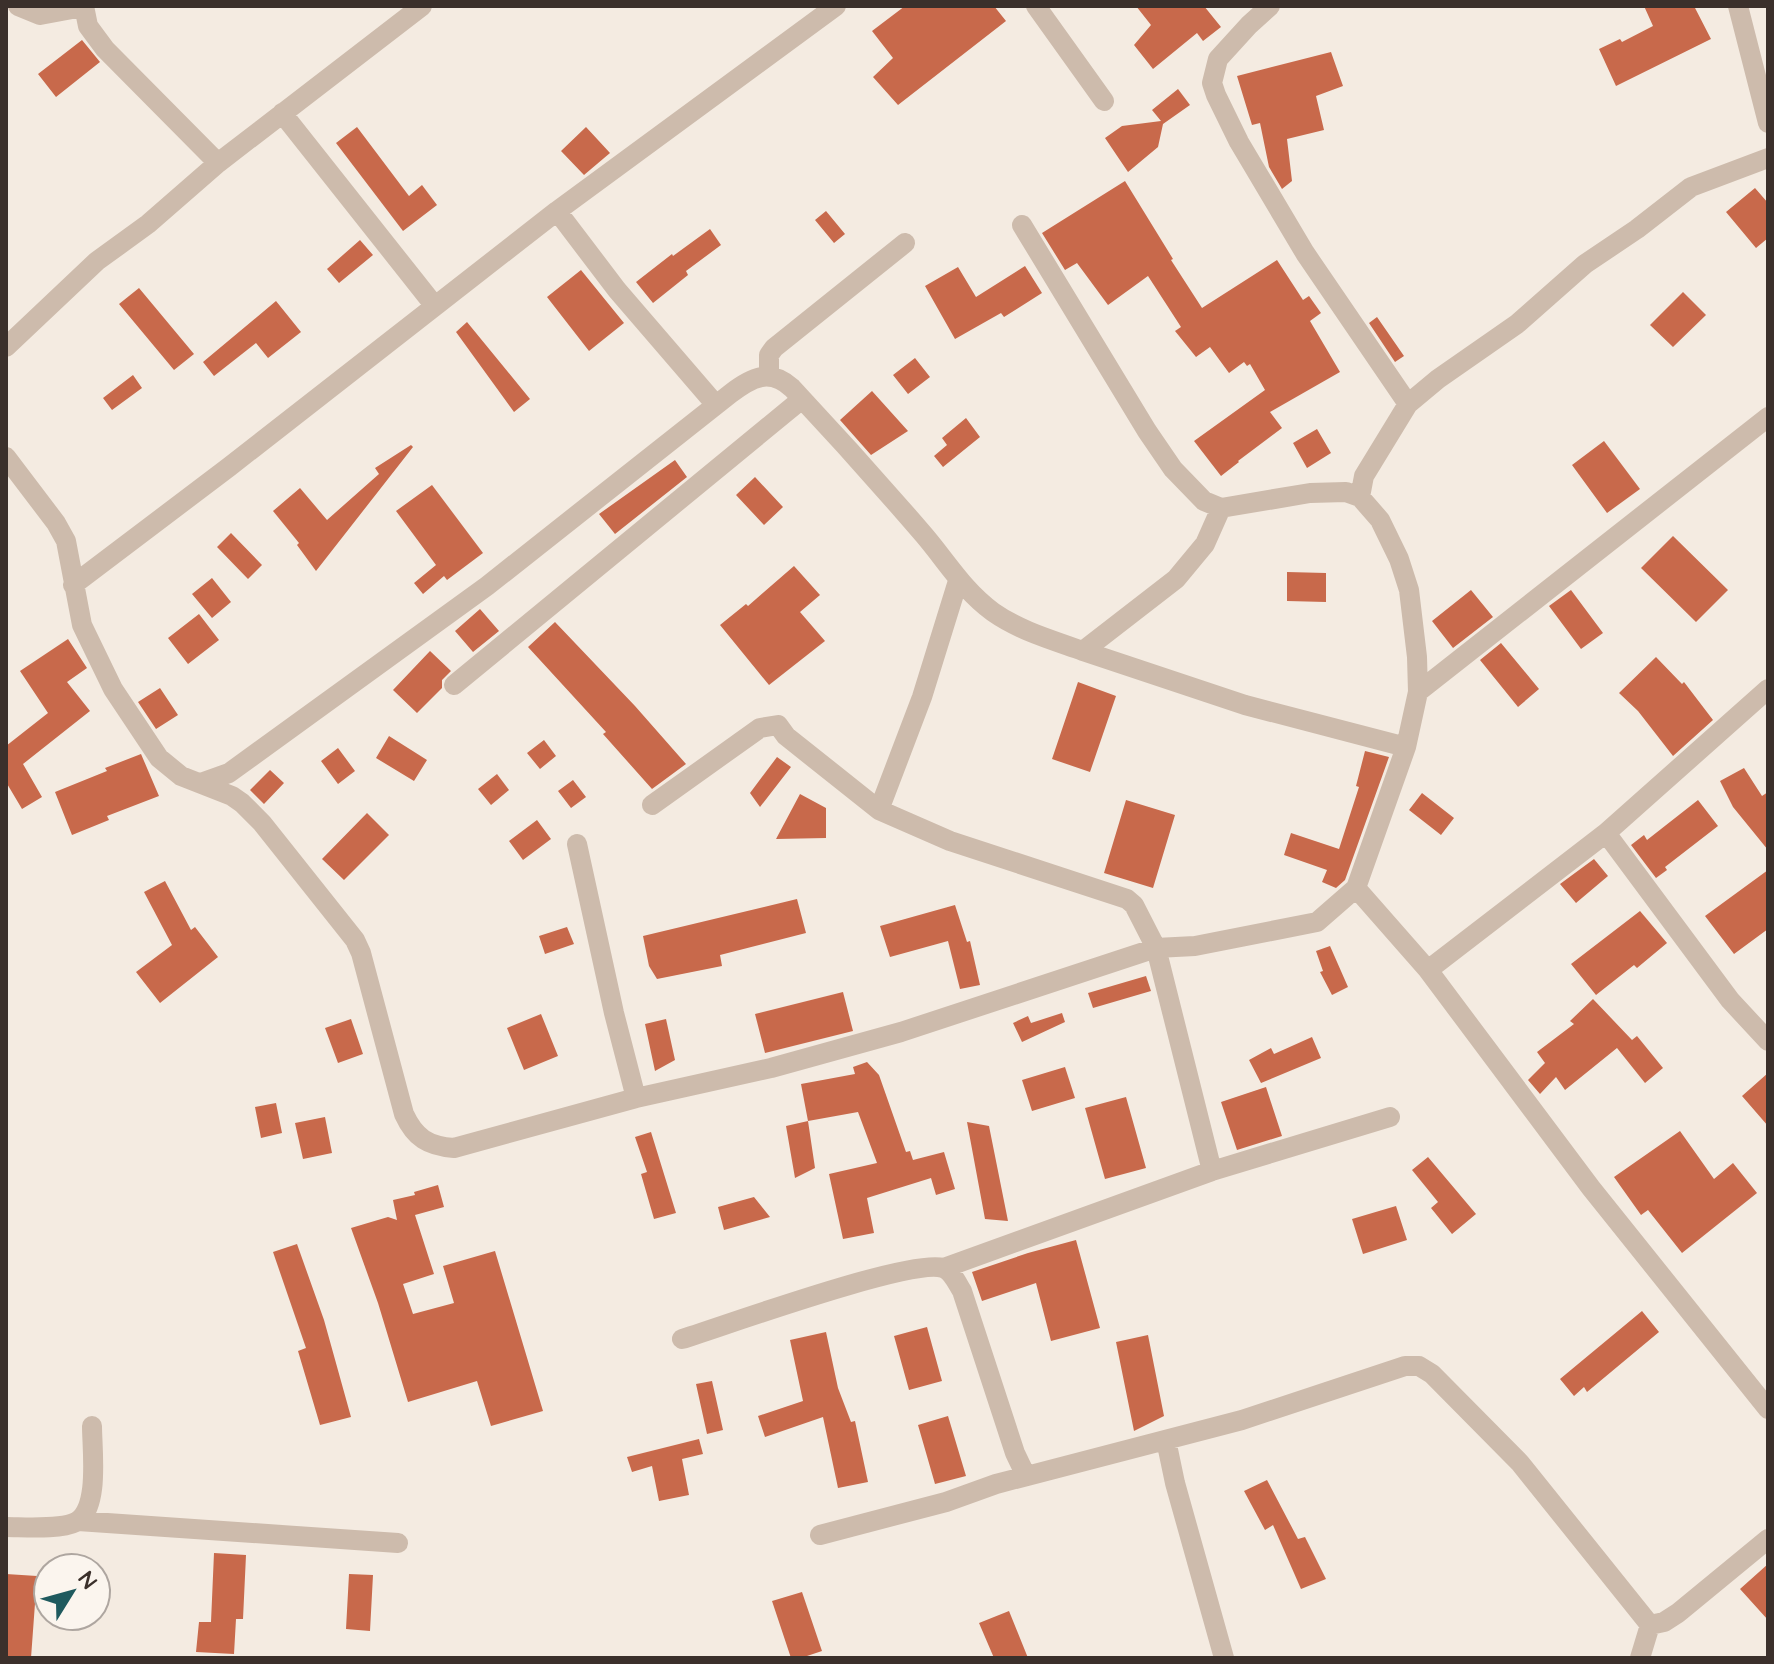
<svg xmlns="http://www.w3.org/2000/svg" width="1774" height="1664" font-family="Quicksand,sans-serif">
<rect width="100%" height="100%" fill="#f4ebe1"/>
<path fill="#c8694b" d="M905,6H994L1006,21L898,105L873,77L893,58L872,31Z
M1136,6H1204L1221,27L1203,41L1197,33L1153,69L1134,45L1151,25Z
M1644,6H1694L1711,39L1616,86L1599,49L1620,39L1622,42L1653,26Z
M82,40L100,62L56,97L38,74Z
M1331,52L1343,86L1316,96L1324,130L1287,139L1292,181L1282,189L1269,167L1260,123L1252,125L1237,76Z
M1178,89L1190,105L1163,124L1158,147L1128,172L1105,138L1122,126L1161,121L1152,110Z
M357,127L409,196L422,185L437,205L403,231L336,143Z
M586,127L610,153L584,175L561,151Z
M1125,181L1173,259L1171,260L1202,308L1277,260L1303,300L1309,296L1321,313L1310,321L1340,372L1270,412L1282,428L1238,461L1239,462L1221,476L1194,441L1265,390L1250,364L1247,366L1244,362L1229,373L1210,347L1196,357L1175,331L1181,327L1148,276L1108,305L1077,263L1065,270L1042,233Z
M1755,188L1768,203V238L1756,248L1726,212Z
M826,211L845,234L834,243L815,220Z
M710,229L721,245L686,271L688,275L653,303L636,282L672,254L673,256Z
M360,240L373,255L339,283L327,269Z
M1025,266L1042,293L1004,317L1001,313L955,339L925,286L958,267L976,297Z
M581,270L624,323L589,351L547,297Z
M139,288L194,354L174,370L119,304Z
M1683,292L1706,315L1673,347L1650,325Z
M276,301L301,332L268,358L256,343L214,376L203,362Z
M1377,317L1404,356L1395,362L1369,323Z
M467,322L530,399L514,412L456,332Z
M915,358L930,377L908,394L893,375Z
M133,375L142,388L112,410L103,398Z
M872,391L908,431L871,455L840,420Z
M966,418L980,437L943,467L934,456L947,445L942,438Z
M1317,429L1331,453L1307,468L1293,443Z
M1604,441L1640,489L1607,513L1572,465Z
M411,445L413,447L316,571L297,545L299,543L273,511L300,488L327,520L379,474L375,468Z
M675,460L687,477L615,534L599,514Z
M755,477L783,507L764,525L736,495Z
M432,485L483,553L447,580L444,576L423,594L414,583L436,565L396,511Z
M231,533L262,565L248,579L217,547Z
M1673,536L1728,590L1696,622L1641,568Z
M794,566L820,595L800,612L825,641L769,685L720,625L746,604L748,606Z
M1287,572L1326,573V602L1287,601Z
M212,578L231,602L212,618L192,594Z
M1471,590L1493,617L1453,648L1432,621Z
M1571,590L1603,633L1581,649L1549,606Z
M480,609L499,631L473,652L455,631Z
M199,614L219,640L188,664L168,638Z
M555,622L635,706L686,764L652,789L603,734L606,732L528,647Z
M68,639L87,668L67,682L90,711L23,764L42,797L22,809L6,782V746L48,713L20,671Z
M1501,643L1539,689L1518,707L1480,660Z
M430,651L451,671L442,680V688L417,713L393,690Z
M1656,657L1682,684L1684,682L1713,720L1673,756L1638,711L1619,693Z
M1078,682L1116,696L1090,772L1052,759Z
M160,688L178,715L156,729L138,702Z
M389,736L427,760L414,781L376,758Z
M544,740L556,756L540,769L527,753Z
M338,748L355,771L338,784L321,761Z
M1365,751L1389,757L1345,880L1336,888L1322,882L1327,870L1284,855L1291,833L1339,849L1359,787L1356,786Z
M141,754L159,796L107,816L109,820L72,835L55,792L107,771L105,768Z
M777,757L791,767L760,807L750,793Z
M1744,768L1762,796L1768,792V850L1733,807L1720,781Z
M270,770L284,783L264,804L250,790Z
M497,774L509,790L491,805L478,789Z
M573,780L586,797L571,808L558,791Z
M1422,793L1454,818L1441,835L1409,810Z
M800,794L826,808V838L776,839Z
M1126,800L1175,815L1153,888L1104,873Z
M1698,800L1718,826L1665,867L1667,870L1656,878L1631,845L1644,835L1647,840Z
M367,813L389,835L344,880L322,859Z
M537,820L551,839L523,860L509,841Z
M1594,859L1608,876L1576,903L1560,884Z
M1768,870V929L1734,954L1705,916Z
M165,881L191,930L195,927L218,957L160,1003L136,972L172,945L144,892Z
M797,899L806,933L720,955L722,966L657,979L649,966L643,936Z
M955,905L967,942L970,941L980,985L960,989L948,941L890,957L880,926Z
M1640,911L1667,943L1637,968L1634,965L1596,995L1571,964Z
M567,927L574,944L545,954L539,936Z
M1330,946L1348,987L1332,995L1320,972L1323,971L1316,951Z
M1146,976L1151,991L1093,1008L1088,993Z
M843,992L853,1031L765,1053L755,1014Z
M1593,999L1632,1040L1637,1036L1663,1068L1645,1083L1617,1048L1565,1090L1556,1077L1540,1094L1528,1080L1545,1063L1537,1052L1574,1024L1570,1021Z
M1062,1013L1065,1022L1022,1042L1013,1023L1028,1016L1031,1023Z
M541,1014L558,1056L524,1070L507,1028Z
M351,1019L363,1054L338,1063L325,1028Z
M666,1019L675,1060L655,1071L645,1024Z
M1312,1037L1321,1058L1261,1083L1249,1060L1271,1048L1274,1054Z
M867,1062L879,1075L906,1152L910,1151L913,1160L944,1152L955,1189L936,1195L931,1178L867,1198L874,1233L843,1239L829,1174L877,1163L858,1112L808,1121L801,1084L855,1074L853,1067Z
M1065,1067L1075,1098L1032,1111L1022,1080Z
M1768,1073V1126L1742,1096Z
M1266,1087L1282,1136L1237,1150L1221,1102Z
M1126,1097L1146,1168L1105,1179L1085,1108Z
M276,1103L282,1133L261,1138L255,1107Z
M325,1117L332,1153L303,1159L295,1123Z
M808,1121L815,1168L795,1178L786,1126Z
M967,1122L989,1126L1008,1221L985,1219Z
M1680,1131L1714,1179L1733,1163L1757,1193L1682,1253L1648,1210L1641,1215L1614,1177Z
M651,1132L676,1213L654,1219L641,1174L647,1172L635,1137Z
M1428,1157L1476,1214L1452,1234L1431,1208L1438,1202L1412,1170Z
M438,1185L444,1207L415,1215L434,1274L403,1284L413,1314L454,1303L443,1266L495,1251L543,1411L491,1426L477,1381L408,1402L378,1303L351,1228L388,1217L397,1220L393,1200L415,1195L414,1192Z
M754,1197L770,1217L724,1230L718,1207Z
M1396,1206L1407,1240L1363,1254L1352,1219Z
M1076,1240L1100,1328L1051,1341L1036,1283L982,1301L972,1272L1028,1253Z
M297,1244L324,1320L351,1417L320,1425L298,1351L306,1348L273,1252Z
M1642,1311L1659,1332L1587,1392L1584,1387L1574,1396L1560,1379Z
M927,1327L942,1381L909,1390L894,1336Z
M826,1332L838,1388L851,1422L855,1421L868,1482L838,1488L823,1417L765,1437L758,1416L803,1401L790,1340Z
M1148,1335L1164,1416L1134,1431L1116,1342Z
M712,1381L723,1430L707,1434L696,1384Z
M948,1416L966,1476L935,1484L918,1425Z
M699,1439L703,1454L682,1459L689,1495L659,1501L652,1466L632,1472L627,1457Z
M1267,1480L1298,1539L1305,1537L1326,1579L1301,1589L1273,1525L1265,1530L1244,1491Z
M214,1553L246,1555L243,1619H236L234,1654L196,1652L199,1622H211Z
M1768,1564V1620L1740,1589Z
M6,1574L37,1576L31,1658H6Z
M349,1574L373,1575L370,1631L346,1629Z
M802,1592L822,1651L801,1658H791L772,1601Z
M1009,1611L1028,1658H994L979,1623Z"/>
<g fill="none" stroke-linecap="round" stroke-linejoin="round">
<path stroke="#cdbbac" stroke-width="20" d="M18,6L40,15L83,7
M84,6L88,26L105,49L218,163
M1036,6L1104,101
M1270,6L1249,25L1218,59L1212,83L1216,95L1239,142L1305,253L1408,404
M1738,6L1768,123
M282,113L434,305
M557,211L836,6
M1022,225L1147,431L1173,469L1204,501L1221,508L1310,493L1346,492L1360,497L1380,520L1399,559L1409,590L1417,657L1418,692L1406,747L1356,888L1317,922L1195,946L1156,948L1212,1171
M6,347L97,261L148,224L218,163L422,6
M769,376V355L774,348L905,243
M6,457L56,523L66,541L82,625L113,689L159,758L181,776L232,796L242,803L262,823L355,940L361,953L404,1114C415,1138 428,1146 454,1148L636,1098L771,1068L901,1032L1156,948L1134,905L1127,899L950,841L879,810L786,736L778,725L760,728L652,805
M1360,497L1364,476L1408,404L1438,379L1517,324L1585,264L1637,229L1691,187L1768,158
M73,585L229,467L557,211L617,290L716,405
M1083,651L1245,705L1406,747
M454,685L802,399
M1768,689L1606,833L1730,1000L1768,1041
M1418,692L1768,417
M201,783L229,773L487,586L730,394C752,377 770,368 792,388C837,436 881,485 924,535C947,562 964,591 993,612C1020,631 1052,640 1083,651L1176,579L1205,544L1221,508
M879,810L922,697L958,581
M577,844L614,1013L636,1098
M1356,888L1428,970L1591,1188L1768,1409
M1428,970L1606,833
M944,1268L1212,1171L1390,1117
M682,1339C724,1326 911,1258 943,1268C952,1271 957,1283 962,1291L1015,1453L1026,1476
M1166,1440L1175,1483L1224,1658
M78,1521L398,1543
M6,1527C24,1527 60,1530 76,1522C100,1509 92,1450 92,1426
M820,1535L946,1502L996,1484L1242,1420L1405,1366H1419L1432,1374L1520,1463L1650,1625
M1640,1658L1650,1625L1664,1622L1678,1613L1768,1539"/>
</g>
<rect width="1774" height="1664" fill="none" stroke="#3b302b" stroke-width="16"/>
<g transform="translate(72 1592) rotate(53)"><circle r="38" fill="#fbf5ee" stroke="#aea6a0" stroke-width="2"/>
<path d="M0-6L14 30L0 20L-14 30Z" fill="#1f5a5e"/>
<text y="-12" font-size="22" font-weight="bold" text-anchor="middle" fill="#3b302b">N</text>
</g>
</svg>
